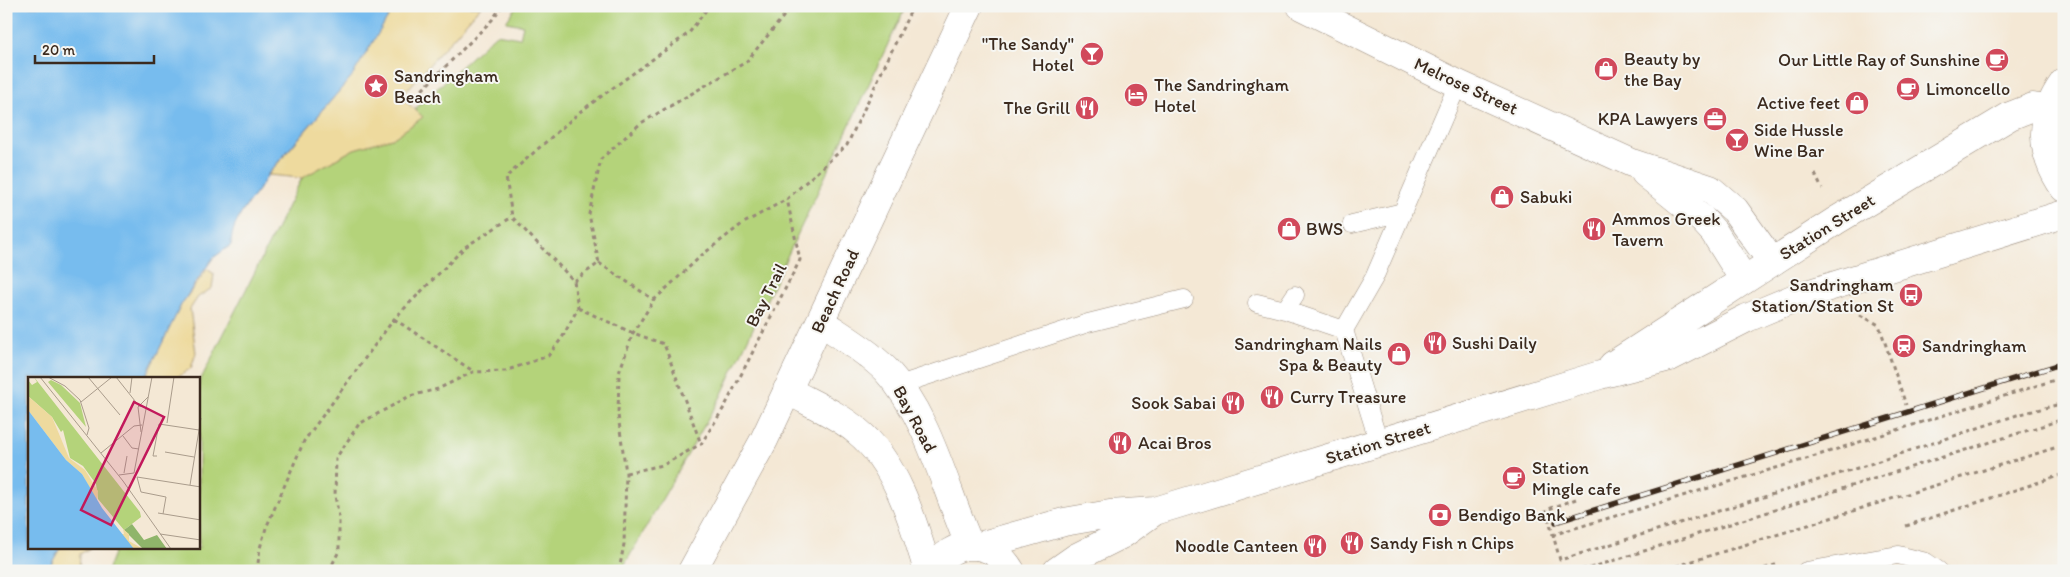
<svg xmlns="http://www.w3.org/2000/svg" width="2070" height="577" font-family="Itim,sans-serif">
<rect width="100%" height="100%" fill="#f6f6f2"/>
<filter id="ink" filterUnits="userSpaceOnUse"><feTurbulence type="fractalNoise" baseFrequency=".02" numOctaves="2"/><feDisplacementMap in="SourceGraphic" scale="10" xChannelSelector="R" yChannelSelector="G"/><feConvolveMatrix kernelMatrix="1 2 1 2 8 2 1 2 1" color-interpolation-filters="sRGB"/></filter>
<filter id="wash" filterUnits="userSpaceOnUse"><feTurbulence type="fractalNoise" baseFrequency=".0096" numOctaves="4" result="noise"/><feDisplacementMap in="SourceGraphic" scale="20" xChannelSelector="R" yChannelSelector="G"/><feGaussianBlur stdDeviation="1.12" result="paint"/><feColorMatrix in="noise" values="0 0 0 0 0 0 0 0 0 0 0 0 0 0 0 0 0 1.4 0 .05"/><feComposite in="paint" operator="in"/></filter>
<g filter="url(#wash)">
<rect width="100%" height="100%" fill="#f4e8d5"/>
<path fill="#b4d37a" stroke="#787e4c" d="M517,6H906L720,398L621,571H107L116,548H199V383L302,178L354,149L395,137L423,117L415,109L496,34L520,38L523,25L506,22Z"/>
<path fill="#eeda9e" stroke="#94825e" d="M395,6H481L401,97L423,117L395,137L354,149L302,178L268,175L352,76Z
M207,269L214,274L212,288L198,297L190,309L196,353L191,368L177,378H145L181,305Z
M60,548H90L80,554L79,571H47Z"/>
<path fill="#77bcee" stroke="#597386" d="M6,6H395L352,76L268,174C256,198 231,217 231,245L213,258L194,285L181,305L145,378H29V548H60L47,571H6Z"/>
</g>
<g filter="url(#ink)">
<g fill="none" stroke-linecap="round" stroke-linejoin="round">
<g stroke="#98897a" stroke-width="19">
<path id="service" d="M1352,224L1403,212
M1257,303L1285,310L1344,330
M1285,310L1295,295
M899,385L1088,323L1184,299
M1379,443L1344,330L1374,278L1458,84
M1806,571L1898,555L1926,562L1939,571"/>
</g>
<g stroke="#98897a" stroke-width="29">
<path id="minor" d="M1301,6L1458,84L1632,163L1710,189L1735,210L1772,262
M2064,82C2038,118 2039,152 2064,188
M1645,173L1702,219L1714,232L1744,280"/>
</g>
<g stroke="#98897a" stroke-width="29">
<path id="tertiary" d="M1613,365L1837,220L2010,116L2033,107L2064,112
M979,546L1064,522L1110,514L1155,511L1600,375L1670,357L1747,318L1797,297L2064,214
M1057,571L1077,557L1123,534L1155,511"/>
</g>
<g stroke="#98897a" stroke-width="29">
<path id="secondary" d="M821,322C843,337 867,351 886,370C930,418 944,487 970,546
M787,390C810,403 837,414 857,431C897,463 914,524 928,571
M933,571C952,537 992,538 1011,571"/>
</g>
<g stroke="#98897a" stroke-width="29">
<path id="primary" d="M692,571L764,440L969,6"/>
</g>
<path stroke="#98897a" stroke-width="3" stroke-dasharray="4 4" stroke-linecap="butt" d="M411,101L492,20L502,6
M1815,174L1822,189
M599,263L654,300
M574,281L599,263L589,214L601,159L641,123L746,62L792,6
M578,308L633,333L664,344L701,444
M1860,315L1879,325L1906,405
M394,319L473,371
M626,473L663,465L701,444L725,406L800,260L787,199
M1576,499L1546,510L1560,560L1864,466L2017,415L2064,403
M1906,526L2064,474
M1552,535L1806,459L2064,377
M257,571L260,548L266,528L304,441L394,319L465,247L512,217
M329,571L339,551V517L335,496L336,458L359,424L410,396L438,389L473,372L505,371L548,356L562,338L578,308L574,281L512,217L506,177L581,111L689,33L709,6
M619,571L624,544L626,473L618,415L619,373L633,333L654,300L702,255L742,224L787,199L847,145L913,6
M1574,571L1590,568L2064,419
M1661,571L2064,445
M1757,571L1778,564"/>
<use href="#service" stroke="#fff" stroke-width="18"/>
<use href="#minor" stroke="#fff" stroke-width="28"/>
<use href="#tertiary" stroke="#fff" stroke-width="28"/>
<use href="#secondary" stroke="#fff" stroke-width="28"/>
<use href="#primary" stroke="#fff" stroke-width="28"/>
<g stroke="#3b2a1e" stroke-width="5.5">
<path id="rail" d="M1556,522L2064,363"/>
</g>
<use href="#rail" stroke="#f6f6f2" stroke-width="4" stroke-dasharray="11" stroke-linecap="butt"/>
</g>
</g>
<defs>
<g id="bar-disc" transform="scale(1.25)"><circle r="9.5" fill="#d1495b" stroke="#f6f6f2"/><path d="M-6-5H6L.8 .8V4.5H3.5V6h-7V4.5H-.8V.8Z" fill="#fff"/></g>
<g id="cafe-disc" transform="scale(1.25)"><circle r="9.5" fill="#d1495b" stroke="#f6f6f2"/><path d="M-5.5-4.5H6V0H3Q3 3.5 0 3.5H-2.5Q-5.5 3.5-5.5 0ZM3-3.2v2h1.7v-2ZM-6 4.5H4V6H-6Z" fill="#fff"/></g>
<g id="shop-disc" transform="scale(1.25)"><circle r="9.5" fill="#d1495b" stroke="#f6f6f2"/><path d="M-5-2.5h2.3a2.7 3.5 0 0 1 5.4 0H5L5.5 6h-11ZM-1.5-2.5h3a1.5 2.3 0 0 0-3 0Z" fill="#fff"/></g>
<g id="sight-disc" transform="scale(1.25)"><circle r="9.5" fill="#d1495b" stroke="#f6f6f2"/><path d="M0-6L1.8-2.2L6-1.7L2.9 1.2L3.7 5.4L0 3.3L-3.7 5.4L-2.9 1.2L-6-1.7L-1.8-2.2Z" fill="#fff"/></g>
<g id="hotel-disc" transform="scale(1.25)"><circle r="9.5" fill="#d1495b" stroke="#f6f6f2"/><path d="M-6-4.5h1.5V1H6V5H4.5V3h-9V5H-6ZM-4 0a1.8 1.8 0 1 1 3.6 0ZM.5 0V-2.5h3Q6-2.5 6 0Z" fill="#fff"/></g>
<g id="restaurant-disc" transform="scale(1.25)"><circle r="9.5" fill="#d1495b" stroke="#f6f6f2"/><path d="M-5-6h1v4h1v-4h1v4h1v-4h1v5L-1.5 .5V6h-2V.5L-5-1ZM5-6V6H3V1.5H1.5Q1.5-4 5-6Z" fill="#fff"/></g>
<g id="office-disc" transform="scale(1.25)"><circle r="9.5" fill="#d1495b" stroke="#f6f6f2"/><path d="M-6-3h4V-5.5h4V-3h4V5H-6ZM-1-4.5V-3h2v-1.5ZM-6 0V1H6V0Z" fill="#fff"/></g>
<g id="bus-disc" transform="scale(1.25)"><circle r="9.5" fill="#d1495b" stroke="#f6f6f2"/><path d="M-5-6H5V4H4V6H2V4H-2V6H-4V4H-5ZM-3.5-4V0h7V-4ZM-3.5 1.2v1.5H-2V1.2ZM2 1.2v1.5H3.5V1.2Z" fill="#fff"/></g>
<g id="station-disc" transform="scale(1.25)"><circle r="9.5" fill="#d1495b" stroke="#f6f6f2"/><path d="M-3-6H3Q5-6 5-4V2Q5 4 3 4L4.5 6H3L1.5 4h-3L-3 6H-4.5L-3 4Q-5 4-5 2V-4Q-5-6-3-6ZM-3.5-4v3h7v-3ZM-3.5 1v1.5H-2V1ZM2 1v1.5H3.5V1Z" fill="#fff"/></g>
<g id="bank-disc" transform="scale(1.25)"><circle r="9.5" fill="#d1495b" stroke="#f6f6f2"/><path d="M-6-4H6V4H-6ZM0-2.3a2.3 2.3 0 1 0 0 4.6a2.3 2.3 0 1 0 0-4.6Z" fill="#fff"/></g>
</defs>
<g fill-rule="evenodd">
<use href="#bar-disc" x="1092" y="54"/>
<use href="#cafe-disc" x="1997" y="60"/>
<use href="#shop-disc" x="1606" y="69"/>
<use href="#sight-disc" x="376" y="86"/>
<use href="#cafe-disc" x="1908" y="89"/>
<use href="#hotel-disc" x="1136" y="95"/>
<use href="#shop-disc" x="1857" y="103"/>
<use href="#restaurant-disc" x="1087" y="108"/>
<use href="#office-disc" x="1715" y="119"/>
<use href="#bar-disc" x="1737" y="140"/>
<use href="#shop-disc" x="1502" y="197"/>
<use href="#shop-disc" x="1289" y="229"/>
<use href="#restaurant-disc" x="1594" y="229"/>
<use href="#bus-disc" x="1911" y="295"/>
<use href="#restaurant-disc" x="1435" y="343"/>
<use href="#station-disc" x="1904" y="346"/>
<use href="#shop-disc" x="1399" y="354"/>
<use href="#restaurant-disc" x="1272" y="397"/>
<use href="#restaurant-disc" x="1233" y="403"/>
<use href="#restaurant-disc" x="1120" y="443"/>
<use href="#cafe-disc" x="1514" y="478"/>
<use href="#bank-disc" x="1440" y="515"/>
<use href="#restaurant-disc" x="1352" y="543"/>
<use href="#restaurant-disc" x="1315" y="546"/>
</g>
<g text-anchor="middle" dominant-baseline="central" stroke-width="4" stroke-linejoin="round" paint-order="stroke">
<g font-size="18" fill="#3b2a1e" stroke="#f6f6f2" text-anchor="start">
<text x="1074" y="44" text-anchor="end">"The Sandy"<tspan x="1074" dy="21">Hotel</tspan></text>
<text x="1624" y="59">Beauty by<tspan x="1624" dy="21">the Bay</tspan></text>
<text x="1980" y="60" text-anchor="end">Our Little Ray of Sunshine</text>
<text x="394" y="76">Sandringham<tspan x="394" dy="21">Beach</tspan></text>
<text x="1154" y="85">The Sandringham<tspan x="1154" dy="21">Hotel</tspan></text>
<text x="1926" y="89">Limoncello</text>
<text x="1840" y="103" text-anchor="end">Active feet</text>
<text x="1070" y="108" text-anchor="end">The Grill</text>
<text x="1698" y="119" text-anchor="end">KPA Lawyers</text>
<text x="1754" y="130">Side Hussle<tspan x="1754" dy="21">Wine Bar</tspan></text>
<text x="1520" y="197">Sabuki</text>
<text x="1612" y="219">Ammos Greek<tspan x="1612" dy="21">Tavern</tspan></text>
<text x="1306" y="229">BWS</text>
<text x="1894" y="285" text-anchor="end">Sandringham<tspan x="1894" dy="21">Station/Station St</tspan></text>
<text x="1452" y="343">Sushi Daily</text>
<text x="1382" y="344" text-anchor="end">Sandringham Nails<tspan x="1382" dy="21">Spa &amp; Beauty</tspan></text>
<text x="1922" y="346">Sandringham</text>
<text x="1290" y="397">Curry Treasure</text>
<text x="1216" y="403" text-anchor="end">Sook Sabai</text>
<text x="1138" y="443">Acai Bros</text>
<text x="1532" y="468">Station<tspan x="1532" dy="21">Mingle cafe</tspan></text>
<text x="1458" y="515">Bendigo Bank</text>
<text x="1370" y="543">Sandy Fish n Chips</text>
<text x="1298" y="546" text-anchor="end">Noodle Canteen</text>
</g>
<g font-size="18" fill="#3b2a1e" stroke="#f6f6f2">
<text transform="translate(1466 86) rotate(25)">Melrose Street</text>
<text transform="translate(1827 227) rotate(-32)">Station Street</text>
<text transform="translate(835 291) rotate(-65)">Beach Road</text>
<text transform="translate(766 295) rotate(-63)">Bay Trail</text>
<text transform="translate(915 419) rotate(62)">Bay Road</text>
<text transform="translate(1378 443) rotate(-17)">Station Street</text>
</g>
</g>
<g transform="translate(28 377)">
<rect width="172" height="172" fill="#f4e8d5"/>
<path d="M6,0L112,135L113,140L96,153L70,122L68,107L55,89L42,81L35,53L33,55L24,40L0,19V3L4,8L9,5ZM23,3L33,8L52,26L58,50L20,5Z" fill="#b4d37a"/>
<path d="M104,147L116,163L129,158L139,172H115L96,153Z" fill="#8fb56a"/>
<path d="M0,19L24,40L41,81L57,93L70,114L69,124L54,97L38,83L0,33ZM72,129L93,157H96L95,152L101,157V164L115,172H106L89,153Z" fill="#eeda9e"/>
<path d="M0,33L38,83L54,97L74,131L106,172H0Z" fill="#77bcee"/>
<path fill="none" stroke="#aa9c8c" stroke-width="1" d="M12,0L95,104L143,172M20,0L37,9L52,23L61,51L59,58M60,0L92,38M88,0L111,29L117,30M102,16L104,0M53,25L84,0M139,46L146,0M113,55L110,30L120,20M95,59L104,71L111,72M137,75L166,80M73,76L106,49L114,48M129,79H125L131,47L171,53M96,96L99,79M106,96L124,0M91,98L106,96M109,100L113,115L138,120L135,137M109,100L173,110M162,108L173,41M130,136L173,143M132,157L173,163"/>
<path fill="#c2185b" fill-opacity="0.15" stroke="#c2185b" stroke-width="2.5" d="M106,25L136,40L83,148L53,133Z"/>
<rect width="172" height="172" fill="none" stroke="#3b2a1e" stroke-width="2.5"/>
</g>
<rect width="2070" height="577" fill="none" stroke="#f6f6f2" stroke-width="25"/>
<path d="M35 55v8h119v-8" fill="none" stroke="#3b2a1e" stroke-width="2.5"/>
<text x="42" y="55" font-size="15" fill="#3b2a1e" stroke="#f6f6f2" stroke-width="4" paint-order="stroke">20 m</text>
</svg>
